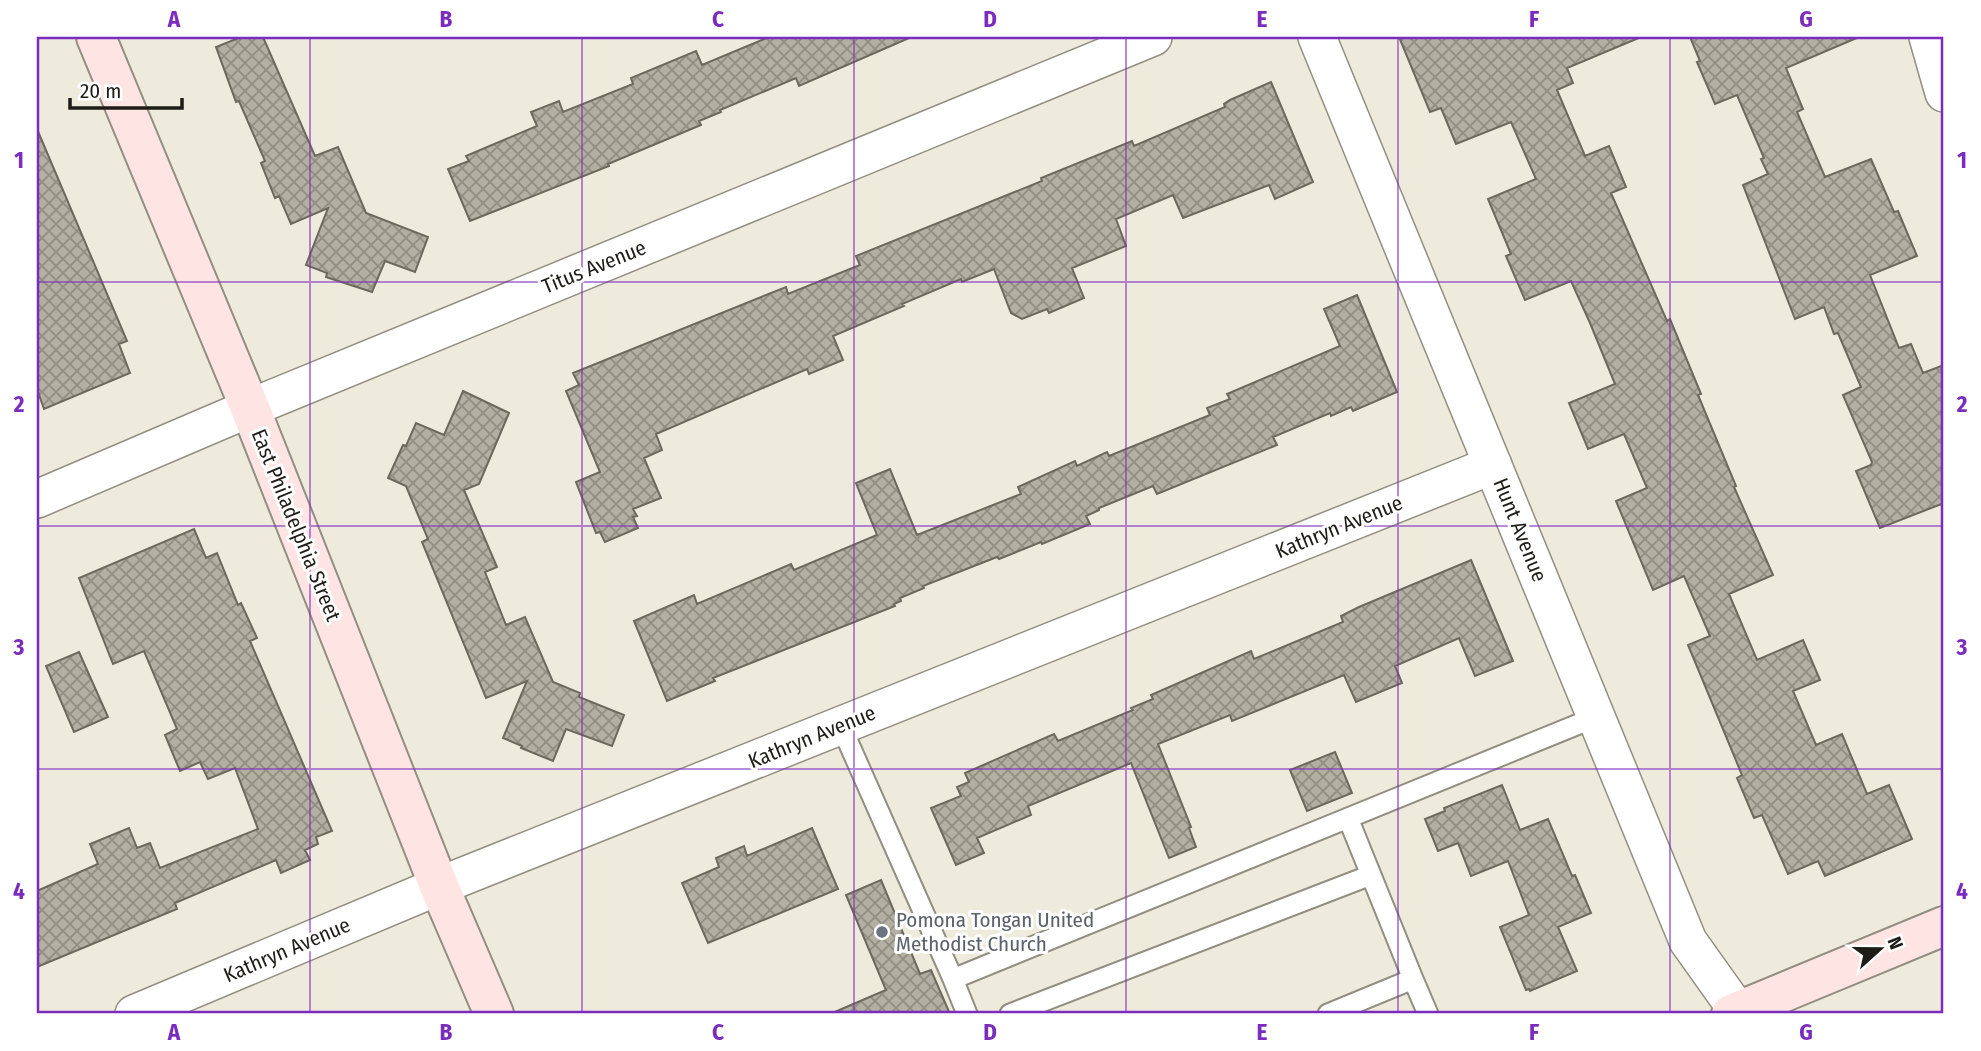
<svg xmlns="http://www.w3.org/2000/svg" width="1981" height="1051" font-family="'Fira Sans Condensed',sans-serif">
<defs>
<pattern id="building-cross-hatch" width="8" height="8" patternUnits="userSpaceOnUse" patternTransform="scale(1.75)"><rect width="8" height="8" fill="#b3b0a1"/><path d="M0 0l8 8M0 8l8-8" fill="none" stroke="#918e82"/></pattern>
</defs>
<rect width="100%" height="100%" fill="#efebdc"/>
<path fill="url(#building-cross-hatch)" stroke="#6c695c" stroke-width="2" d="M241,37H263L315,156L338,147L366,213L428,237L415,272L385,261L372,292L326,277L327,273L306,265L328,208L291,224L279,196L275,198L261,163L265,161L239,101L236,102L216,47Z
M769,37L909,38L799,86L796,78L720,110L721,112L699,121L701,125L608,164L609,166L470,221L448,169L469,161L466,156L537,126L531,112L559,101L563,112L633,84L631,78L696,51L702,65Z
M1399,37H1641L1567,68L1573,83L1557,90L1585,156L1609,146L1626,187L1611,193L1667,321L1670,319L1701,394L1698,395L1736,486L1734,487L1773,575L1729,594L1757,660L1803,640L1820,680L1793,691L1816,745L1842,734L1867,794L1889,785L1912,839L1825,876L1818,861L1788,874L1762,815L1754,818L1737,778L1742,775L1688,645L1710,636L1684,576L1653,590L1616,501L1647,488L1624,434L1588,449L1569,403L1615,384L1590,323L1571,281L1525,300L1506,256L1511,254L1488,199L1536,179L1511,122L1456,144L1441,108L1430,112Z
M1690,37H1859L1786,68L1803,109L1797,112L1825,177L1871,159L1894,212L1898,211L1917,256L1870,275L1899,348L1911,344L1923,373L1944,365V503L1880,528L1856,471L1871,465L1872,462L1843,395L1861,387L1838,333L1834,334L1824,307L1795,319L1743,185L1768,174L1761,159L1764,158L1737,95L1715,104L1697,62L1700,61Z
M1271,82L1313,182L1275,199L1269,185L1183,218L1173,195L1116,219L1126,246L1072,268L1084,298L1049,313L1047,309L1022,319L1011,313L994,269L962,282L961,279L902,304L904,306L833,336L843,360L809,374L807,369L656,434L662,450L644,458L661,498L633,509L637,516L633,517L638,528L605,542L600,532L596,533L576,482L600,472L566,391L579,385L573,373L786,287L788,294L860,265L856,256L1042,181L1041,178L1132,141L1134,146L1225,107L1224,104L1230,100Z
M37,129L127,341L119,344L130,373L44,409L37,389Z
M1357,295L1397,392L1353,411L1351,407L1331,416L1330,413L1273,437L1277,445L1157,494L1153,486L1099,508V510L1086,516L1090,524L1042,544L1041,542L999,559L997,557L923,586L924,588L900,598L901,601L894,604L895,606L713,678L715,681L667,701L634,621L694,595L697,604L791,564L794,570L877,535L856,483L890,469L917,535L1021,494L1018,487L1075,461L1077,466L1107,452L1109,456L1210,415L1207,408L1230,399L1227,394L1340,346L1324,309Z
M463,391L509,413L479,484L464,490L497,567L485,572L506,625L525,617L553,682L580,693L579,697L624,715L612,746L566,729L553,761L521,748L522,746L503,738L527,681L486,698L422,542L428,539L406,486L388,478L403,445L406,446L416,423L444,435Z
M194,529L206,558L217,553L238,605L241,603L257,638L250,641L332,831L316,837L318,844L305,850L310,860L281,873L276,860L175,903L177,909L37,967V891L98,864L90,844L129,828L137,848L150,843L160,868L258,829L235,768L208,779L200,762L180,771L165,735L177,729L144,651L113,664L79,578Z
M1471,560L1513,661L1475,676L1459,638L1395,666L1402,683L1356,702L1344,675L1232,721L1230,715L1158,744L1191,827L1189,828L1196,847L1169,858L1131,763L1028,806L1031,815L977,838L984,853L956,865L931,808L961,796L957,787L969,782L965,773L1054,734L1058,741L1133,710L1131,708L1153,699L1151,695L1251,651L1254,659L1343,622L1341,616L1359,607Z
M79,652L108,717L74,732L46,666Z
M1335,752L1352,793L1307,811L1290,770Z
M1502,785L1520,830L1548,819L1572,876L1575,875L1591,913L1558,927L1577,971L1530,991L1529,989L1526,990L1500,927L1529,915L1508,861L1471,876L1458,843L1438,851L1425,819L1445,811L1444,808Z
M812,828L838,889L708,943L682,883L719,867L716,858L744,846L747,856Z
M881,880L920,974L931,970L950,1014H830L886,990L846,895Z"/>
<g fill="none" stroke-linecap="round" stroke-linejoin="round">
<g stroke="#928f81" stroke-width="23">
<path id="lane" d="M841,726L953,979L1596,717
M1348,818L1413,979
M953,979L967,1014
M1010,1014L1371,875
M1328,1014L1413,979L1428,1014"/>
</g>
<g stroke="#928f81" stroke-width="40">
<path id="street" d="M1317,37L1688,941L1740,1014
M1928,37L1944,93
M37,499L250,408L1153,37
M134,1014L439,886L1493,465"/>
</g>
<g stroke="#928f81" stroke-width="42">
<path id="secondary" d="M96,37L250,408L439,886L494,1014
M1731,1014L1944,926"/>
</g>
<use href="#lane" stroke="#fff" stroke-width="19"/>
<use href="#street" stroke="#fff" stroke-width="37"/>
<use href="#secondary" stroke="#fee5e4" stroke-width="38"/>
</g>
<path fill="none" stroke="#7b2cbf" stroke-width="2" stroke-opacity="0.55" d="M310,37V1014M582,37V1014M854,37V1014M1126,37V1014M1398,37V1014M1670,37V1014M37,282H1944M37,526H1944M37,769H1944"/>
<circle fill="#6b7280" stroke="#fff" stroke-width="2.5" cx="882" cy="932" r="7"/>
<g text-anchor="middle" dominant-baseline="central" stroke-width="6" stroke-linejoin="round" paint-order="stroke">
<g font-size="21" fill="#1d1c16" stroke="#fff">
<text transform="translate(594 267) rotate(-22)">Titus Avenue</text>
<text transform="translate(296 525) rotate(68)">East Philadelphia Street</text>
<text transform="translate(1339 527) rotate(-22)">Kathryn Avenue</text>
<text transform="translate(1520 530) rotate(68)">Hunt Avenue</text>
<text transform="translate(812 737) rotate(-22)">Kathryn Avenue</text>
<text transform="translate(287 950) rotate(-23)">Kathryn Avenue</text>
</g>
<g font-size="21" fill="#5b616d" stroke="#fff" text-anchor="start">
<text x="896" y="920">Pomona Tongan United<tspan x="896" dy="24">Methodist Church</tspan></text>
</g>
</g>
<rect width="1981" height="1051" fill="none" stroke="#ffffff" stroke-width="77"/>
<g transform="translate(1880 949) rotate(69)" stroke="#ffffff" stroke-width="5" paint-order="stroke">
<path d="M0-5L12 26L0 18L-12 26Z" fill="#1d1c16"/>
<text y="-10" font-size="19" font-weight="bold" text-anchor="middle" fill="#1d1c16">N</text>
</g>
<path d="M70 98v10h112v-10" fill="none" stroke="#1d1c16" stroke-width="3.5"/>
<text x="80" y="98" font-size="21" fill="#1d1c16" stroke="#ffffff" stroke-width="5" paint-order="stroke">20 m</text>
<rect x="38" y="38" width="1904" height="974" fill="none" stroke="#7b2cbf" stroke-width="2.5"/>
<g font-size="23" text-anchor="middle" font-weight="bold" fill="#7b2cbf">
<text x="174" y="27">A</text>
<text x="446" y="27">B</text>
<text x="718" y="27">C</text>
<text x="990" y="27">D</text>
<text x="1262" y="27">E</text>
<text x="1534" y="27">F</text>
<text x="1806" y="27">G</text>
<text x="19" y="168">1</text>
<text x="1962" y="168">1</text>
<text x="19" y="412">2</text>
<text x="1962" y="412">2</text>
<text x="19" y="655">3</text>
<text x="1962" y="655">3</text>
<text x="19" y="899">4</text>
<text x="1962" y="899">4</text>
<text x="174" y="1040">A</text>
<text x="446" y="1040">B</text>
<text x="718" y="1040">C</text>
<text x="990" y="1040">D</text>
<text x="1262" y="1040">E</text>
<text x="1534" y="1040">F</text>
<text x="1806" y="1040">G</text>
</g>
</svg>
